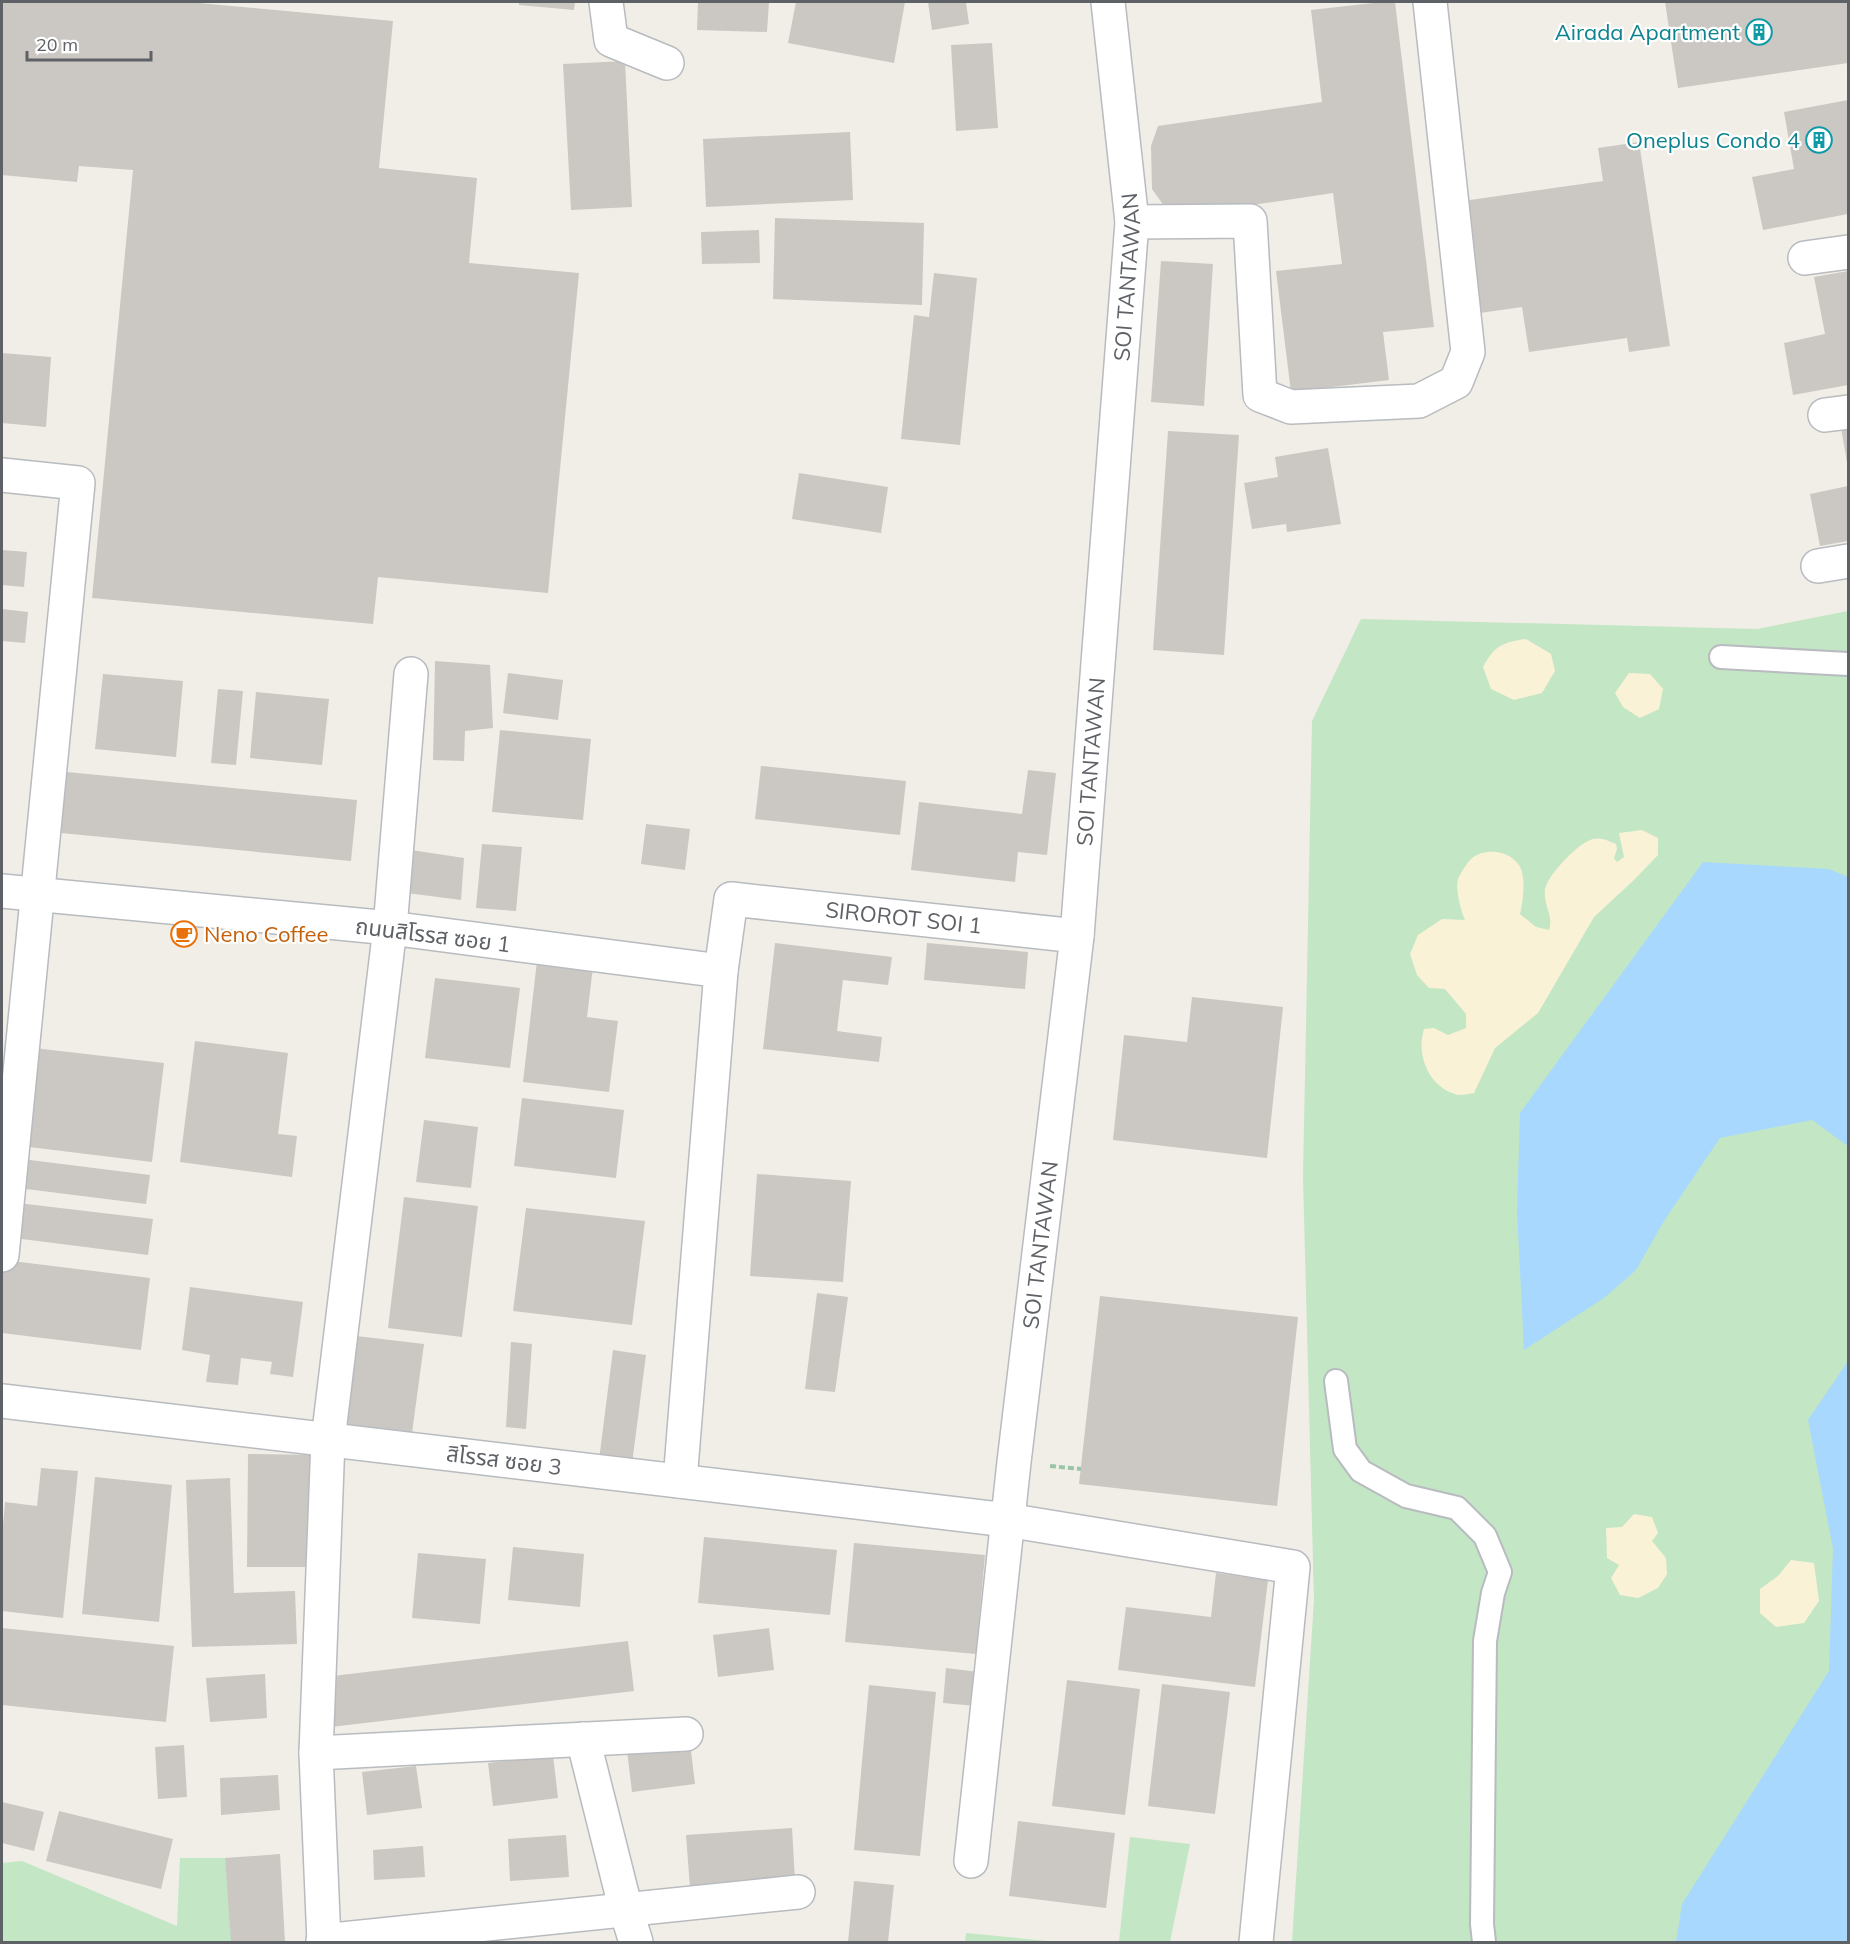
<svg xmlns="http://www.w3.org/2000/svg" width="1850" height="1944" font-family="Mulish,'Noto Sans Thai',sans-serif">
<rect width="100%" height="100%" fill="#f0eee6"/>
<path fill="#c3e6c4" d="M1848,611V1942H1292L1314,1600L1303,1177L1312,721L1361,619L1757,629Z
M1130,1837L1190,1844L1170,1942H1119Z
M180,1858H225L233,1942H2V1863L22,1861L177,1926Z
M966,1933L1058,1942H965Z"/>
<path fill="#faf2d7" d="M1526,639L1551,654L1555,671L1542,693L1514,700L1491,689L1483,667C1494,646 1503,642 1526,639Z
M1629,673L1650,674L1663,689L1659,709L1640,718L1623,707L1615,693Z
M1642,830L1658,838V855L1634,880L1594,917L1538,1013L1495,1048L1474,1093C1468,1094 1461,1096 1455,1094C1428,1086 1416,1054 1424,1029L1434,1028L1448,1035L1466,1028V1014L1445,989L1429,988L1417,975L1410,954L1418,935L1442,919L1465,920C1461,911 1455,889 1458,879C1460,874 1467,863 1471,859C1486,846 1516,851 1522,872C1525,884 1523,902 1520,914L1536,927L1549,930C1554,915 1543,906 1545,889C1548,875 1579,842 1593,839C1602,837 1608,841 1616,844L1617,849L1614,858L1617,862L1624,857L1619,833Z
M1634,1514L1652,1517L1658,1533L1652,1541L1666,1558L1667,1574L1658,1588L1638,1598L1620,1595L1611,1578L1619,1565L1607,1558L1606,1528L1622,1527Z
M1791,1560L1814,1563L1819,1601L1804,1623L1776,1627L1760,1613V1589L1778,1576Z"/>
<path fill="#a8d8fd" d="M1703,862L1829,869L1848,877V1146L1812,1120L1720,1138L1664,1221L1636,1270L1604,1298L1524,1350L1517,1211L1520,1113Z
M1848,1361V1942H1676L1682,1904L1829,1671L1833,1549L1808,1420Z"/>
<path fill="#cbc8c3" d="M2,2H188L393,21L379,168L477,178L469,263L579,273L548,593L378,577L373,624L92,598L133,170L79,166L77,182L2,175Z
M519,2H575L574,10L519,5Z
M698,2H769L767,32L697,30Z
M796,2H905L894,63L788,43Z
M928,2H966L969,24L932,30Z
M1382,2H1395L1434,327L1383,332L1389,380L1291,392L1276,271L1342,264L1333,193L1172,217L1152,189L1151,146L1158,126L1322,102L1311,10Z
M1665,2H1848V63L1678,88Z
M992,43L998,128L956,131L951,45Z
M625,61L632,207L571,210L563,64Z
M1848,100V214L1763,230L1752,177L1794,169L1784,112Z
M850,132L853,200L706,207L703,139Z
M1639,142L1670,346L1629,352L1627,338L1529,352L1522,307L1480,313L1463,201L1603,181L1598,148Z
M775,218L924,223L922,305L773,299Z
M759,230L760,263L702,264L701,232Z
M1161,261L1213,264L1204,406L1151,402Z
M1848,271V385L1793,395L1784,343L1825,334L1814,277Z
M934,273L977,278L960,445L901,439L914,315L929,317Z
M2,353L51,357L46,427L2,423Z
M1848,427V462H1847L1841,428Z
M1168,431L1239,435L1224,655L1153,650Z
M1328,448L1341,524L1287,532L1286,524L1252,529L1244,483L1278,477L1275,457Z
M799,473L888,487L881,533L792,519Z
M1848,486V541L1820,546L1810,494Z
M2,550L27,552L24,587L2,585Z
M2,609L28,612L25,643L2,641Z
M435,661L490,665L493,728L465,731L464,761L433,760Z
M508,673L563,680L558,720L503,713Z
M103,674L183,681L176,757L95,749Z
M218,689L243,691L236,765L211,763Z
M256,692L329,699L322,765L250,758Z
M500,730L591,739L583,820L492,812Z
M761,766L906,781L900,835L755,819Z
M1028,770L1056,773L1047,855L1018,852L1015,882L911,870L919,802L1022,814Z
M67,772L357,800L351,861L61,833Z
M646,824L690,829L685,870L641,864Z
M482,844L522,847L516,911L476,908Z
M411,850L464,858L461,900L407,893Z
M775,943L892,957L888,985L843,980L837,1031L882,1037L879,1062L763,1049Z
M927,943L1028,952L1025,989L924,980Z
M537,961L593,967L587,1017L618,1021L609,1092L523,1082Z
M435,978L520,988L510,1068L425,1058Z
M1192,997L1283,1007L1267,1158L1113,1140L1124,1035L1187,1042Z
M195,1041L288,1053L278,1134L297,1136L292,1177L180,1162Z
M34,1048L164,1063L152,1162L21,1146Z
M522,1098L624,1110L616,1178L514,1166Z
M424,1120L478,1127L471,1188L416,1182Z
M22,1159L150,1175L146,1204L18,1188Z
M757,1174L851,1181L843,1282L750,1276Z
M404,1197L478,1206L462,1337L388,1328Z
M18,1203L153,1219L148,1255L14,1238Z
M526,1208L645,1221L632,1325L513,1311Z
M4,1260L150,1278L141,1350L2,1333V1283Z
M190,1287L303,1302L293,1377L270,1374L272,1362L241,1358L238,1385L206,1382L210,1355L182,1350Z
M817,1293L848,1297L835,1392L805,1389Z
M1100,1296L1298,1317L1277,1506L1079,1484Z
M348,1335L424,1344L412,1433L337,1424Z
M511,1342L532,1344L526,1429L506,1427Z
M613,1350L646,1355L632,1464L599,1460Z
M248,1454L319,1455L318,1567H247Z
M41,1468L78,1471L63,1618L2,1611V1537L5,1502L37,1506Z
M95,1477L172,1485L159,1622L82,1614Z
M230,1478L234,1593L295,1591L297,1644L192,1647L186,1480Z
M704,1537L837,1550L830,1615L698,1603Z
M854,1543L985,1555L976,1654L845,1642Z
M513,1547L584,1554L580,1607L508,1600Z
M418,1553L486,1559L480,1624L412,1618Z
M1216,1573L1268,1580L1255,1687L1118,1670L1126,1607L1211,1617Z
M2,1628L174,1646L166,1722L2,1705Z
M769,1628L774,1670L718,1677L713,1635Z
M628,1641L634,1691L331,1727L324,1677Z
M946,1668L979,1672L976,1706L943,1703Z
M265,1674L267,1718L210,1722L206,1678Z
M1067,1680L1140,1689L1125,1815L1052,1806Z
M1162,1684L1230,1692L1215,1814L1148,1806Z
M869,1685L936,1692L920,1856L854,1850Z
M690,1743L695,1784L632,1792L627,1751Z
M184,1745L187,1797L158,1799L155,1747Z
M553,1755L558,1798L493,1806L488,1763Z
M416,1766L422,1808L367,1815L362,1772Z
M278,1775L280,1810L221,1815L220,1778Z
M2,1802L44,1812L34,1851L2,1843Z
M59,1811L173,1839L161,1889L46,1861Z
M1018,1821L1115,1833L1106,1908L1009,1896Z
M792,1828L795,1880L690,1888L686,1835Z
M566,1835L569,1877L510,1881L508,1839Z
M423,1846L425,1877L374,1880L373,1850Z
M280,1854L285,1942H231L225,1858Z
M854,1881L894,1885L888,1942H848Z"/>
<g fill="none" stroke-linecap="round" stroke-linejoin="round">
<g stroke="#b8bbbf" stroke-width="26">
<path id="service" d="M1721,657L1848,664
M1336,1381L1345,1449L1361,1471L1406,1496L1457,1508L1485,1536L1500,1572L1493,1593L1485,1641L1482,1924L1484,1942"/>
</g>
<g stroke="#b8bbbf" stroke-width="36">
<g id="minor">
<path d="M606,2L611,40L667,63"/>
<path d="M1132,222L1250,221L1260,395L1291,407L1419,401L1456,382L1468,352L1430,2"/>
<path d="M1805,258L1848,252"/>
<path d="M1825,415L1848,412"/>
<path d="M2,475L78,483L2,1255"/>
<path d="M1818,566L1848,561"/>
<path d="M2,891L390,928L721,971"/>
<path d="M2,1401L1007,1520L1293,1567L1256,1942"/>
<path id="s1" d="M680,1481L721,971L731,899L1077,936"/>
<path d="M583,1739L626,1910L636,1942"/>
<path d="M316,1753L686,1734"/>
<path id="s2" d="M971,1861L1014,1462L1077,936L1132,222L1108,2"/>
<path d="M323,1941L798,1892"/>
<path d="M324,1942L316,1753L328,1440L390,928L411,674"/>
</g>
</g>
<path stroke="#9bc5a8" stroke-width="4" stroke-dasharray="6 3" stroke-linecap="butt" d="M1050,1466L1081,1469"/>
<use href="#service" stroke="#fff" stroke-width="22"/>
<use href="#minor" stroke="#fff" stroke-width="33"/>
</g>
<defs>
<g id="building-ring" transform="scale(1.35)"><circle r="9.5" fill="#fff" stroke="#0f9aa8" stroke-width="1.5"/><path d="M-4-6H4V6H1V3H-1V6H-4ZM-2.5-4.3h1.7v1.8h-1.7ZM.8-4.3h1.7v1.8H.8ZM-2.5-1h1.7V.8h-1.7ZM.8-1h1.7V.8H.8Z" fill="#0f9aa8"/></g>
<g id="cafe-ring" transform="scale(1.35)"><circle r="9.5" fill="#fff" stroke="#e8710a" stroke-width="1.5"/><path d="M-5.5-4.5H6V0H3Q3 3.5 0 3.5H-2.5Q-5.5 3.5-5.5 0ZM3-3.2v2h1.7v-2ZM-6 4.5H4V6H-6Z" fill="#e8710a"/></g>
</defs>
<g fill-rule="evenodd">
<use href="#building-ring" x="1759" y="32"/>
<use href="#building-ring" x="1819" y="140"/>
<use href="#cafe-ring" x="184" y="934"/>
</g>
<g text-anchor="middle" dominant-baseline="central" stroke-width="4.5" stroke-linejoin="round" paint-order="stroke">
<g font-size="22" fill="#0d838f" stroke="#fff" text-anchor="end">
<text x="1740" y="32">Airada Apartment</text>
<text x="1800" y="140">Oneplus Condo 4</text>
</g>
<g font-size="22" fill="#5e6166" stroke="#fff">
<text stroke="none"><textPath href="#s2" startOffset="1592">SOI TANTAWAN</textPath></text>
<text stroke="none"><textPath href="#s2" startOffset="1106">SOI TANTAWAN</textPath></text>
<text stroke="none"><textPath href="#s1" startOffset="758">SIROROT SOI 1</textPath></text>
<text transform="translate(433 935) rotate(7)">ถนนสิโรรส ซอย 1</text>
<text stroke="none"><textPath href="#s2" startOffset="620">SOI TANTAWAN</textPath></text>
<text transform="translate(504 1460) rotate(7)">สิโรรส ซอย 3</text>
</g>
<g font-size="22" fill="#c56008" stroke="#fff" text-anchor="start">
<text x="204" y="934">Neno Coffee</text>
</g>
</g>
<rect width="1850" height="1944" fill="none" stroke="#5e6166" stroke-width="6"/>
<path d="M27 51v9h124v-9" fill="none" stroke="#5e6166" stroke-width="3"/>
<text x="36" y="51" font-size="18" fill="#5e6166" stroke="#ffffff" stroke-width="4.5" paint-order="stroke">20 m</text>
</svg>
